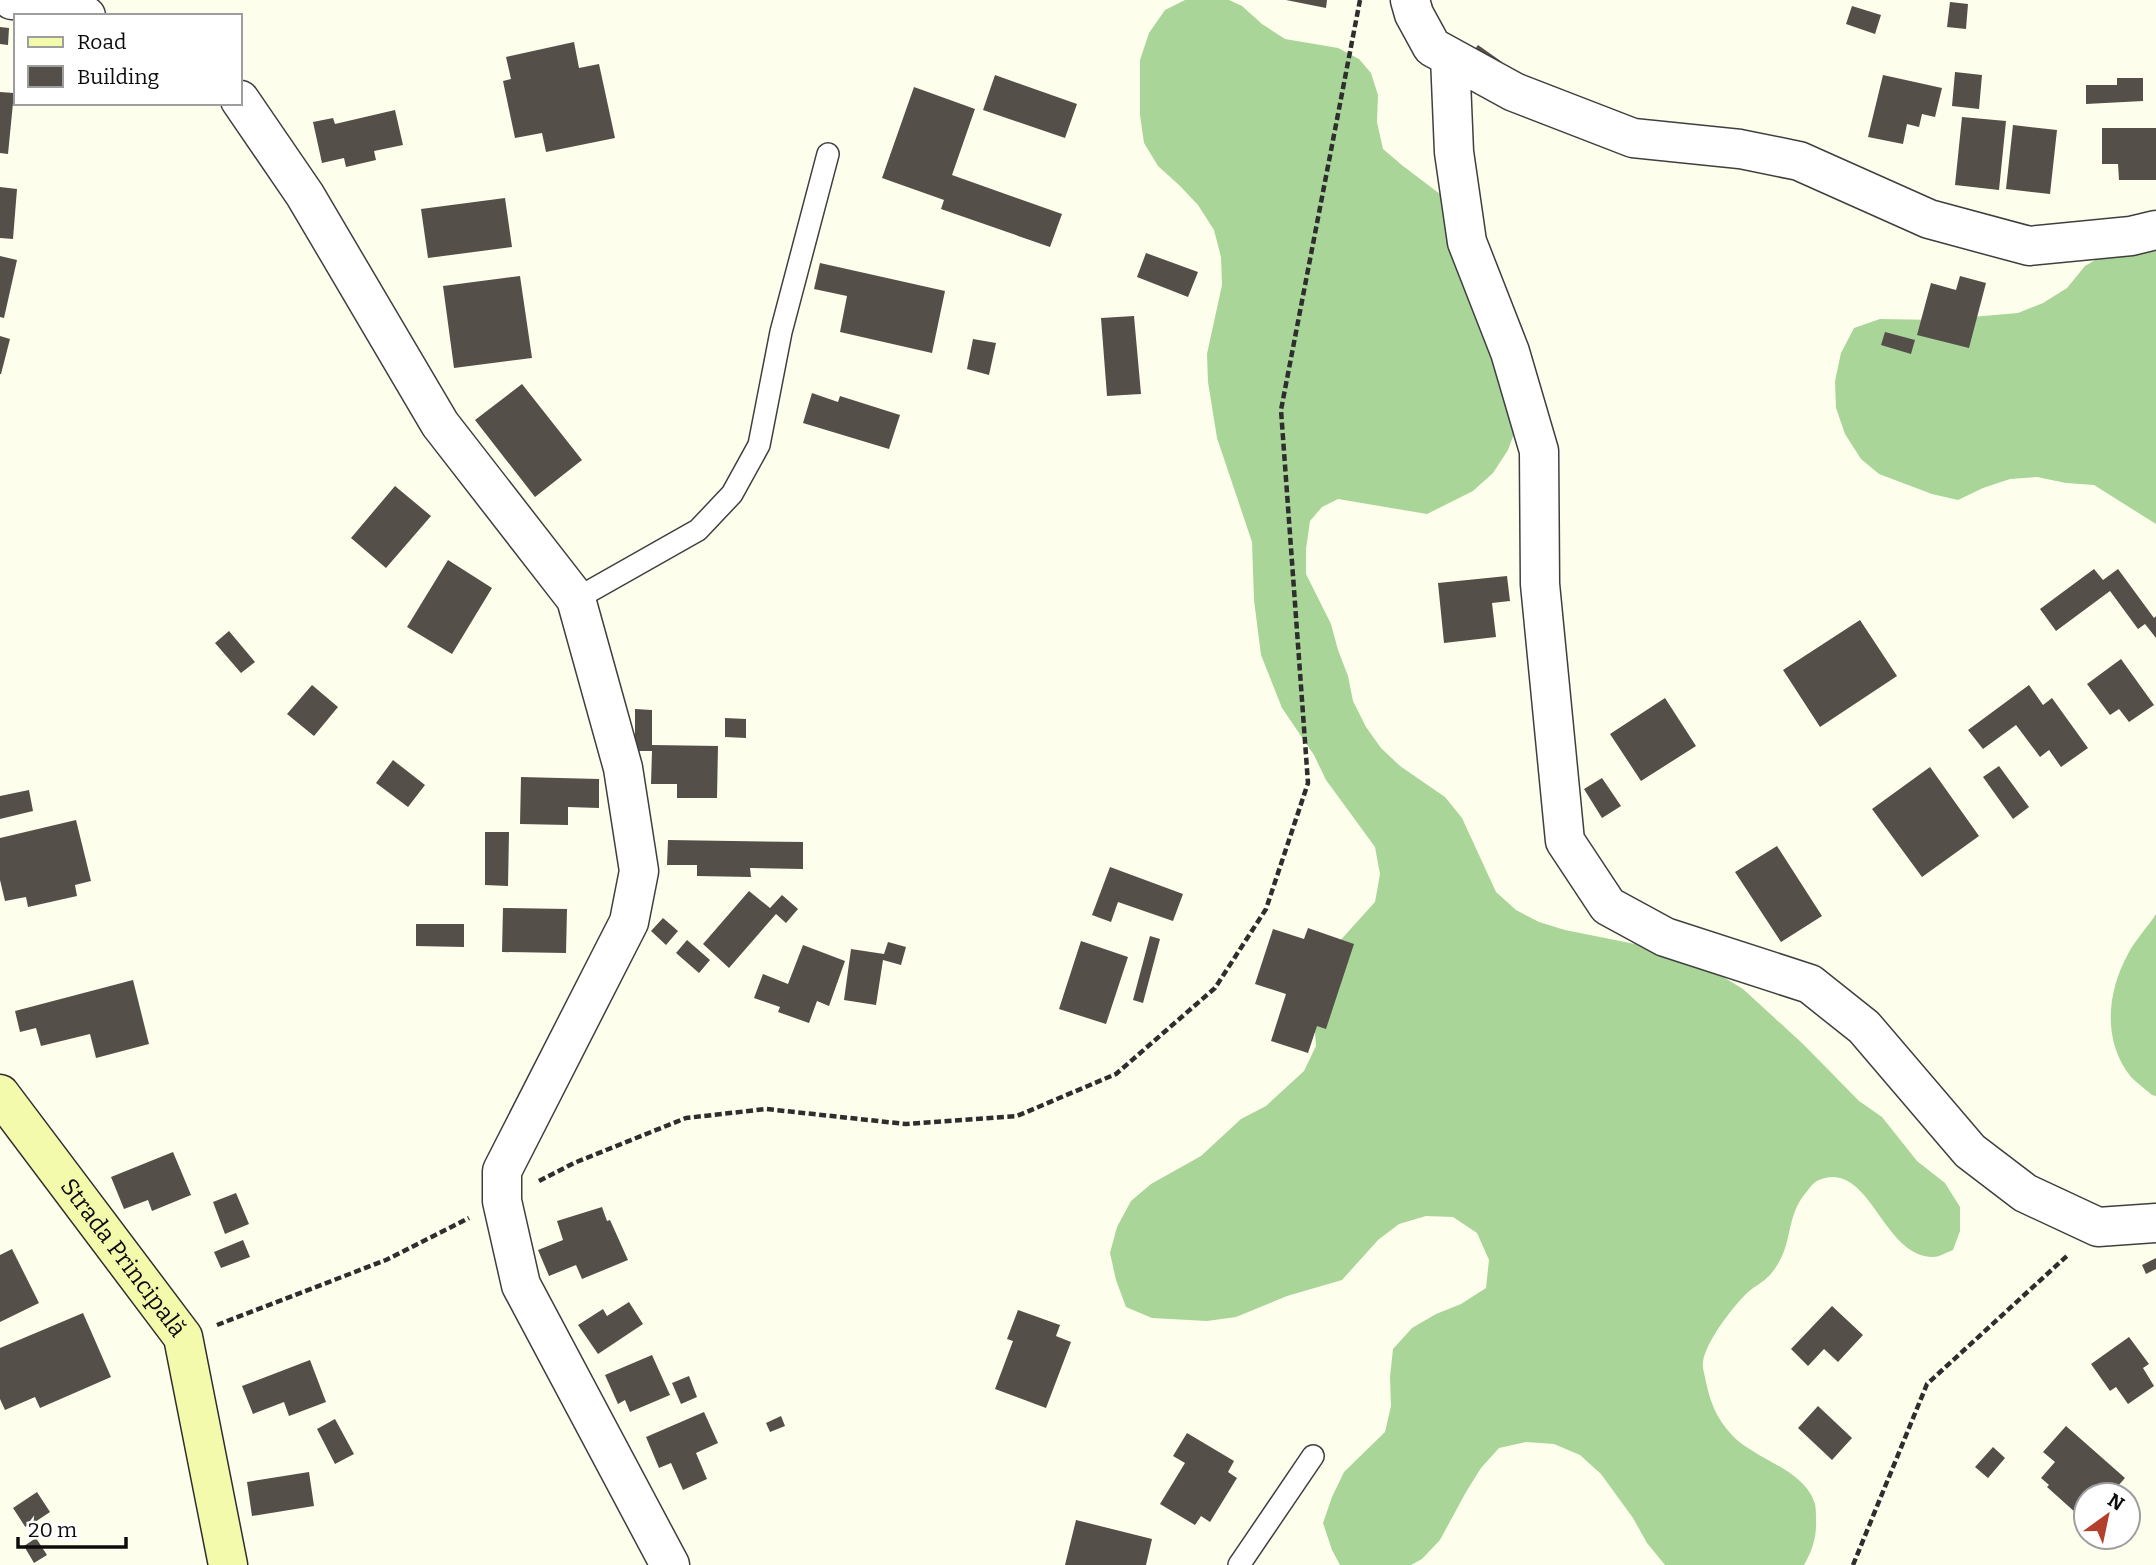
<svg xmlns="http://www.w3.org/2000/svg" width="2156" height="1565" font-family="Bitter,serif">
<rect width="100%" height="100%" fill="#fefeed"/>
<path fill="#a9d599" d="M1185,0H1229L1242,6L1262,24L1285,39L1338,48L1359,59L1371,73L1378,95L1377,122L1383,149L1403,166L1448,200L1506,290L1516,314L1523,342L1518,423L1508,450L1493,473L1473,491L1427,514L1338,499L1322,507L1310,521L1306,549V574L1331,624L1338,650L1348,676L1353,701L1366,727L1381,748L1400,766L1445,797L1462,818L1496,892L1516,910L1539,922L1565,930L1645,946L1697,961L1743,989L1803,1044L1859,1101L1882,1117L1917,1161L1945,1183L1960,1207V1231L1953,1250C1947,1252 1940,1257 1933,1257C1882,1257 1870,1159 1819,1180C1814,1182 1811,1186 1808,1190C1786,1215 1793,1238 1779,1262C1767,1283 1760,1281 1745,1295C1732,1308 1705,1343 1703,1362C1702,1368 1705,1376 1706,1382C1710,1402 1717,1419 1731,1434C1754,1460 1804,1468 1815,1504C1816,1509 1816,1515 1816,1520C1817,1536 1812,1552 1804,1565H1665L1647,1543L1633,1518L1601,1474L1580,1455L1554,1444L1526,1442L1499,1448L1481,1468L1466,1492L1440,1540L1422,1559L1411,1565H1340L1332,1550L1323,1523L1332,1497L1344,1472L1385,1432L1391,1406L1390,1377L1393,1349L1412,1328L1436,1314L1461,1304L1486,1288L1489,1260L1477,1233L1453,1217L1426,1216L1399,1224L1378,1240L1342,1280L1287,1296L1236,1317L1207,1321L1152,1318L1126,1307L1116,1280L1110,1253L1117,1227L1131,1201L1151,1184L1201,1156L1241,1119L1266,1106L1304,1071L1316,1046L1314,1019L1319,964L1375,902L1380,874L1375,847L1326,780L1314,755L1282,708L1261,655L1254,600L1252,542L1217,438L1208,382L1207,354L1222,285L1221,257L1214,230L1198,205L1179,185L1158,166L1144,143L1140,115V60L1149,33L1165,10Z
M2156,238V524L2094,485L2066,483L2037,477L2010,479L1983,488L1958,500L1932,494L1879,474L1861,459L1845,434L1836,408L1835,381L1841,353L1854,328L1880,319L1937,320L2018,313L2043,303L2067,288L2085,266L2109,252Z
M2156,914V1096L2152,1095C2145,1089 2137,1083 2131,1077C2102,1041 2107,992 2128,954C2135,940 2147,928 2156,914Z"/>
<path fill="#544f49" d="M1286,0H1327L1326,8Z
M1950,2L1968,4L1966,29L1947,27Z
M1852,6L1881,15L1875,34L1846,24Z
M0,27L9,28L8,45L0,44Z
M574,42L579,68L599,64L615,138L546,152L542,133L515,138L503,81L511,79L506,57Z
M1478,45L1502,62L1493,76L1468,59Z
M1955,72L1982,75L1979,109L1952,106Z
M995,75L1077,104L1065,138L983,110Z
M1883,75L1942,88L1935,117L1922,114L1919,127L1907,124L1903,144L1868,137Z
M2117,78H2143V101L2086,104V85H2117Z
M914,87L975,109L952,175L1062,214L1050,247L941,209L944,200L882,178Z
M0,92L14,93L8,154L0,153Z
M395,110L403,145L374,151L376,160L346,167L344,158L322,163L313,122L333,118L335,124Z
M1962,117L2006,121L1999,190L1955,185Z
M2013,125L2057,130L2050,194L2006,189Z
M2102,128H2156V180H2119L2118,164H2102Z
M0,187L17,189L13,239L0,238Z
M505,198L512,247L428,258L421,209Z
M1146,253L1198,272L1188,297L1137,277Z
M0,256L17,260L4,318L0,317Z
M820,263L945,291L932,353L840,332L847,296L814,289Z
M520,276L532,358L454,368L443,286Z
M1960,276L1986,283L1969,348L1917,335L1931,283L1956,290Z
M1134,316L1141,394L1107,396L1101,318Z
M1885,332L1915,340L1911,354L1881,345Z
M0,336L10,339L1,374H0Z
M973,339L996,343L989,375L967,369Z
M522,384L582,460L535,497L475,420Z
M812,393L838,402L840,396L900,415L889,449L803,423Z
M395,486L431,516L386,568L351,538Z
M448,560L492,588L452,654L407,627Z
M2094,569L2103,580L2118,569L2154,618L2156,616V638L2145,624L2138,629L2110,591L2056,631L2040,609Z
M1507,576L1510,601L1492,603L1496,637L1444,643L1438,583Z
M1860,620L1897,676L1820,727L1783,670Z
M229,631L255,662L241,673L215,643Z
M2121,659L2154,705L2129,722L2119,709L2110,715L2087,684Z
M312,685L338,707L314,736L287,714Z
M2029,685L2043,705L2052,698L2088,748L2061,767L2049,750L2040,757L2016,725L1983,749L1968,730Z
M1665,698L1696,746L1641,781L1610,734Z
M635,709L652,710V745L718,746L717,798H677V784H651L652,751H635Z
M725,718L746,719V738L725,737Z
M393,760L425,785L408,807L376,783Z
M1999,766L2029,807L2013,819L1983,777Z
M1930,767L1979,836L1922,877L1872,809Z
M521,777L599,779V808L568,807V825L520,824Z
M1602,778L1621,806L1602,818L1584,789Z
M29,790L33,811L0,819V796Z
M76,820L91,881L75,885L77,896L28,907L26,897L5,901L0,880V838Z
M485,832H509L508,886L485,885Z
M668,840L803,842V869L750,868L751,877L697,876V865H667Z
M1777,846L1822,916L1781,942L1735,872Z
M1110,867L1183,894L1173,921L1118,902L1111,922L1092,915Z
M749,891L770,908L782,895L798,909L786,923L776,914L729,968L703,944Z
M503,908L567,909L566,953L502,952Z
M663,918L678,931L666,945L651,931Z
M416,924H464V947L416,946Z
M1308,928L1354,944L1326,1029L1317,1026L1308,1053L1271,1041L1286,994L1255,984L1273,929L1304,939Z
M1150,936L1160,939L1143,1003L1133,1000Z
M687,940L710,960L699,973L676,953Z
M1081,941L1128,957L1106,1024L1059,1009Z
M888,942L906,947L901,965L883,960L876,1005L844,1000L851,949L884,954Z
M803,945L845,961L829,1006L817,1001L809,1023L778,1012L780,1007L754,998L763,974L788,984Z
M133,980L149,1044L96,1058L90,1034L41,1046L36,1028L20,1032L15,1011Z
M173,1152L191,1195L152,1211L148,1200L124,1209L111,1177Z
M236,1193L249,1224L225,1234L213,1202Z
M602,1207L607,1221L610,1220L628,1260L582,1279L576,1265L549,1276L538,1250L563,1240L557,1221Z
M243,1240L250,1257L221,1268L214,1252Z
M12,1249L39,1303L0,1322V1255Z
M2156,1258V1269L2146,1274L2142,1265Z
M629,1302L643,1324L598,1354L578,1325L603,1309L607,1316Z
M1832,1306L1863,1335L1838,1362L1824,1349L1808,1366L1791,1349Z
M1018,1310L1060,1325L1056,1336L1071,1342L1046,1408L995,1389L1013,1341L1007,1339Z
M83,1313L111,1377L40,1408L35,1397L5,1410L0,1399V1348Z
M2129,1337L2149,1364L2143,1368L2154,1386L2128,1404L2116,1387L2110,1391L2091,1364Z
M652,1355L670,1395L630,1412L625,1400L618,1404L605,1375Z
M310,1360L326,1402L289,1416L284,1402L253,1414L242,1386Z
M689,1376L697,1397L681,1404L672,1383Z
M1818,1406L1852,1438L1832,1460L1798,1428Z
M704,1412L718,1443L696,1453L707,1479L683,1490L671,1463L659,1468L646,1437Z
M781,1416L785,1426L770,1432L766,1423Z
M335,1419L354,1454L335,1464L317,1429Z
M2066,1426L2125,1478L2110,1495H2086V1522L2047,1487L2049,1485L2041,1478L2055,1462L2043,1452Z
M1187,1433L1234,1461L1228,1472L1237,1478L1210,1522L1201,1516L1195,1525L1160,1504L1185,1463L1173,1456Z
M1993,1447L2005,1458L1988,1478L1975,1467Z
M309,1472L314,1506L252,1516L247,1482Z
M37,1492L50,1512L26,1528L13,1508Z
M1076,1520L1152,1539L1146,1565H1065Z
M36,1538L47,1555L34,1563L24,1546Z"/>
<g fill="none" stroke-linecap="round" stroke-linejoin="round">
<g stroke="#3f3f3f" stroke-width="24">
<path id="lane" d="M576,599L698,530L732,494L759,445L781,332L828,154
M1239,1565L1313,1456"/>
</g>
<g stroke="#3f3f3f" stroke-width="41">
<path id="street" d="M12,0L31,1L86,16
M1410,0L1414,14L1432,47L1514,92L1633,138L1740,149L1799,161L1929,219L2029,246L2131,236L2156,230
M1450,57L1454,152L1467,242L1510,352L1539,451L1540,584L1565,841L1608,906L1665,937L1810,984L1864,1027L1970,1151L2025,1193L2098,1227L2156,1223
M240,100L305,195L440,424L576,599L623,768L639,871L629,922L502,1171V1201L521,1285L670,1565"/>
</g>
<g stroke="#2e2e2e" stroke-width="41">
<g id="secondary">
<path id="s1" d="M0,1094L183,1337L228,1565"/>
</g>
</g>
<path stroke="#2e2e2e" stroke-width="4.5" stroke-dasharray="7 3.5" stroke-linecap="butt" d="M539,1181L574,1163L686,1118L766,1109L906,1124L1017,1116L1116,1074L1215,988L1266,909L1308,783L1281,410L1360,0
M217,1325L386,1260L469,1218
M1853,1565L1927,1384L2069,1254"/>
<use href="#lane" stroke="#fff" stroke-width="21"/>
<use href="#street" stroke="#fff" stroke-width="38"/>
<use href="#secondary" stroke="#f4faac" stroke-width="38"/>
</g>
<g text-anchor="middle" dominant-baseline="central" stroke-width="7" stroke-linejoin="round" paint-order="stroke">
<g font-size="24" fill="#0c0c0c" stroke="#fff">
<text stroke="none"><textPath href="#s1" startOffset="205">Strada Principală</textPath></text>
</g>
</g>
<rect x="14" y="14" width="228" height="91" fill="#ffffff" stroke="#9e9e9e" stroke-width="2"/>
<rect x="28" y="37" width="35" height="10" fill="#f4faac" stroke="#9e9e9e" stroke-width="2"/>
<text x="77" y="49" font-size="21" fill="#0c0c0c">Road</text>
<rect x="28" y="66" width="35" height="21" fill="#544f49" stroke="#9e9e9e" stroke-width="2"/>
<text x="77" y="84" font-size="21" fill="#0c0c0c">Building</text>
<g transform="translate(2107 1516) rotate(33)"><circle r="33" fill="#ffffff" stroke="#9e9e9e" stroke-width="2"/>
<path d="M0-5L12 26L0 18L-12 26Z" fill="#b33f2d"/>
<text y="-10" font-size="19" font-weight="bold" text-anchor="middle" fill="#0c0c0c">N</text>
</g>
<path d="M18 1537v10h108v-10" fill="none" stroke="#0c0c0c" stroke-width="3.5"/>
<text x="28" y="1537" font-size="21" fill="#0c0c0c" stroke="#ffffff" stroke-width="5" paint-order="stroke">20 m</text>
</svg>
